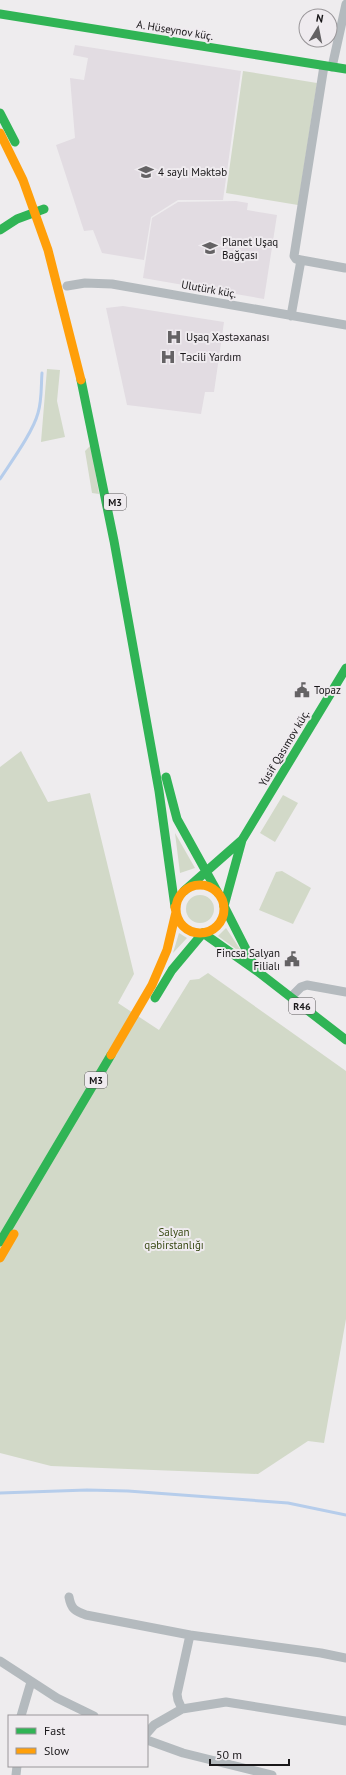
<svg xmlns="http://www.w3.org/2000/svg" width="346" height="1775" font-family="'PT Sans',sans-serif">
<rect width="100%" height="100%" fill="#eeecee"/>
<path fill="#e2dce2" d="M75,45L241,71L223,200H178L151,217L144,260L102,253L93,230L84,231L56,145L75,138L70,78L84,80L88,58L73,55Z
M236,201L248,203L247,210L277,215L264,299L143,278L152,218L178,202Z
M123,306L224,322L214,392H205L201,414L127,405L106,308Z"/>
<path fill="#d2d9c8" d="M243,71L317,83L298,205L226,193Z
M47,369L60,370L57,401L65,437L41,442Z
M91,445L99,494L92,493L85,451Z
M21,751L48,802L90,793L134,974L118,1003L159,1030L190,980L199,979L208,973L346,1071V1319L324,1443L308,1441L258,1474L51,1466L0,1453V767Z
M283,795L298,803L275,842L260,833Z
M175,833L195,868L180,873Z
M282,871L311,888L293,924L259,910L276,872Z
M186 909a14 14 0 1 1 28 0a14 14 0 1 1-28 0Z
M226,928L244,955L218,936Z
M179,933L187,938L173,953Z"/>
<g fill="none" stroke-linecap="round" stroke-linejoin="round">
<path stroke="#b6cdeb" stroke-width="3" d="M0,479C11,462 33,432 38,413C42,400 41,386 42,373
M0,1493L87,1490L128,1491L288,1503L346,1515"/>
<path stroke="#b4babe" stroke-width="9" d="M324,66L294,256L296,259L301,260L345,268
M332,67L346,4
M67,286L85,283L112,284L346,325
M291,316L301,260
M291,997L301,987L307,985L346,992
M69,1597C71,1609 75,1611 86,1615L190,1635L321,1653L346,1658
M0,1661L57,1698L94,1716
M182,1709L178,1700L177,1694L190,1635
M21,1716L31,1682
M147,1733L154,1725L182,1709L226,1702L346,1721
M147,1740L183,1753L272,1775
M16,1775L17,1766"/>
<path stroke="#30b455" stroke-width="9" d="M0,14L346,69
M0,113L15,142
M0,230L17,219L44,209
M81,380L114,541L159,791L175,907
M166,777L177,819L218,893
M242,840L346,668
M184,891L242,840L224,906
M257,971L346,1040
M155,998L172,970L203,933L257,971L224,906
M0,1242L111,1055"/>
<path stroke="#ff9f0a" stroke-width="9" d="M0,133L23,180L48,250L81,380
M176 909a24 24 0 1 1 48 0a24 24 0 1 1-48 0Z
M111,1055L152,985L167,950L176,912L175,907
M0,1258L14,1234"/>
</g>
<defs>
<g id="school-bare" transform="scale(1.2)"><path d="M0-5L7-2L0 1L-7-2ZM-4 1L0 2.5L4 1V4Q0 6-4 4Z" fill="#646264" stroke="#efebef" stroke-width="2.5" paint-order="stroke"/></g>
<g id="hospital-bare" transform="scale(1.2)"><path d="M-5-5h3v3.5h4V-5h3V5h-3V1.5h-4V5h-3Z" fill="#646264" stroke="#efebef" stroke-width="2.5" paint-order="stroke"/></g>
<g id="civic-bare" transform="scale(1.2)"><path d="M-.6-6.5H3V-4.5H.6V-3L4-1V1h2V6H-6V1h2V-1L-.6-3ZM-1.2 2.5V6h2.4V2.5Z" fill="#646264" stroke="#efebef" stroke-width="2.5" paint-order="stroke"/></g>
</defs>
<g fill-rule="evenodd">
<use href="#school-bare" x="146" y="172"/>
<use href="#school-bare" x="210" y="248"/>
<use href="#hospital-bare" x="174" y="337"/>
<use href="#hospital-bare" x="168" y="357"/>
<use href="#civic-bare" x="302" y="690"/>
<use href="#civic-bare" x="292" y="959"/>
</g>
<g text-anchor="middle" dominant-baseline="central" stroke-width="4" stroke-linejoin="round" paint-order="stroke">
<g fill="#efebef" stroke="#595759" stroke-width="1">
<rect x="104" y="494" width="22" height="16" rx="3"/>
<rect x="289" y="998" width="26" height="16" rx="3"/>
<rect x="85" y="1072" width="22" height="16" rx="3"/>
</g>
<g font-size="10" font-weight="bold" fill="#191719">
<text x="115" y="502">M3</text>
<text x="302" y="1006">R46</text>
<text x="96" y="1080">M3</text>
</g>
<g font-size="11" fill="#191719" stroke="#efebef">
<text transform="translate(175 30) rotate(9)">A. Hüseynov küç.</text>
<text transform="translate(209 289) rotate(10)">Ulutürk küç.</text>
<text transform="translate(284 748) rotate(-59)">Yusif Qasımov küç.</text>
</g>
<g font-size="11" fill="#191719" stroke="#efebef" text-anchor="start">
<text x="158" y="172">4 saylı Məktəb</text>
<text x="222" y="242">Planet Uşaq<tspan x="222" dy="13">Bağçası</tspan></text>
<text x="186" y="337">Uşaq Xəstəxanası</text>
<text x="180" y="357">Təcili Yardım</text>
<text x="314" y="690">Topaz</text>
<text x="280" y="953" text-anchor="end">Fincsa Salyan<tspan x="280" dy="13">Filialı</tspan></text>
</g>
<g font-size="11" fill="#394a14" stroke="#efebef">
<text x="174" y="1232">Salyan<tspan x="174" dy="13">qəbirstanlığı</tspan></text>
</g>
</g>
<rect x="8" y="1715" width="140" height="52" fill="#efebef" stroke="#999699"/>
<rect x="16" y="1728" width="20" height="6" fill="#30b455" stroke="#999699"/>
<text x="44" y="1735" font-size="12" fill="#191719">Fast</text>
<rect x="16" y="1748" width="20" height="6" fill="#ff9f0a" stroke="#999699"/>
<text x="44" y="1755" font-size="12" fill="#191719">Slow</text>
<g transform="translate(318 28) rotate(10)"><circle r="19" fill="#efebef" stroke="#999699"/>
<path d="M0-3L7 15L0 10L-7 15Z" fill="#646264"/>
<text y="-6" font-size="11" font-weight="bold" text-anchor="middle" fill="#191719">N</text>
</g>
<path d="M210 1759v6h79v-6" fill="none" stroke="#191719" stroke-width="2"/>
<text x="216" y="1759" font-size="12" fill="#191719" stroke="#efebef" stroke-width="3" paint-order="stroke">50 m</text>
</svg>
